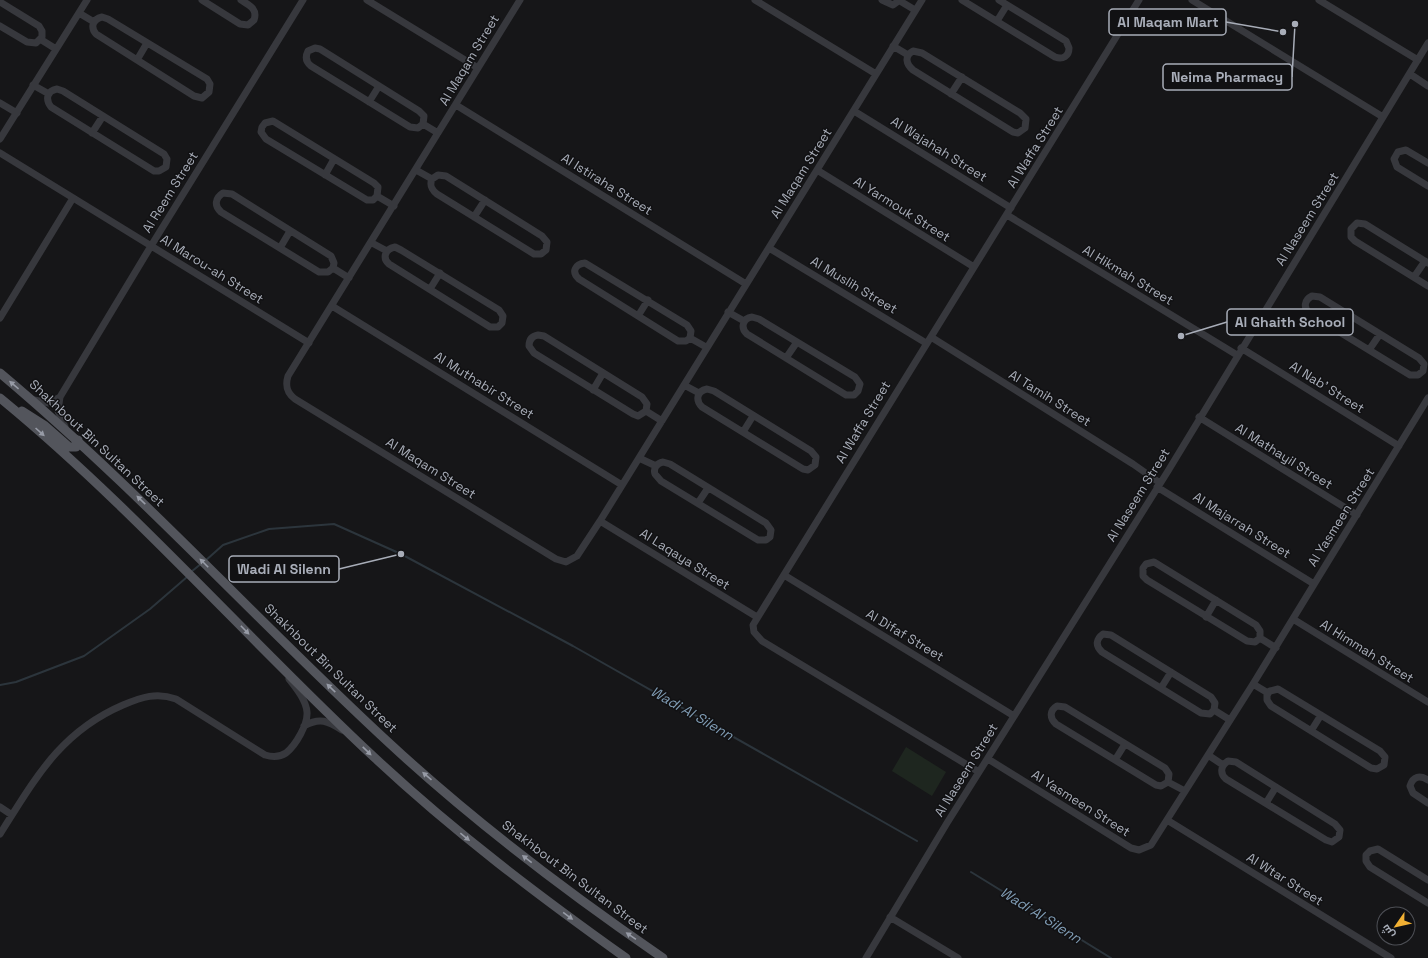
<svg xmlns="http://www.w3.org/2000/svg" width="1428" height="958" font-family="'Space Grotesk',Cairo,sans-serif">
<rect width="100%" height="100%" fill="#161618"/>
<path fill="#1e261f" d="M906,747L946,772L932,796L892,771Z"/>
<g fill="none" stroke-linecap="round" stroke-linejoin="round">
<path stroke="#2c353c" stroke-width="2" d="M205,561L223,545L269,529L334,524L401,554L573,646L917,841
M191,572L202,563
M0,685L16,682L84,656L150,609L187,577
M971,872L1111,958"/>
<path stroke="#37383d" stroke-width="7" d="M202,0L240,24L248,25L254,20C258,9 249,5 241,0
M367,0L478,68
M520,0L288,376C285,386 287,393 295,399L556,559L566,562L577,556L600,521L922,0
M755,0L876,74
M882,0L893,5L900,0
M962,0L1055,57C1063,60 1069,56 1069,48L1066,41L999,0
M1192,0L1383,117
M1319,0L1418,60
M900,1L915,10
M0,2L39,26L42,31V37L36,43L27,42L0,26
M79,13L94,22
M102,17L108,19L207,79L210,84L209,92L202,98L194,96L96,34C90,27 93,19 102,17Z
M997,21L1007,5
M40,39L56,49
M893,46L908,55
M315,48L320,49L419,111L424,116L423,124L418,128L410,127L311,66C306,62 305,57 308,51Z
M913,51L922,53L1020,113L1026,119L1025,128L1018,133L1013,132L913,70C906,64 904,56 913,51Z
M137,60L147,43
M1410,74L1428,86
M33,85L49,94
M57,89L63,91L164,154L167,159L166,167L159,171H154L51,107C45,99 47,91 57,89Z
M951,94L962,77
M369,102L379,86
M0,103L17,113
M456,105L746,284
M854,111L1011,208
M273,121L374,183L378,187L377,196L373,200H367L266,139L261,132L262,127L265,123Z
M423,124L438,133
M92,133L103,116
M0,139L87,0
M0,153L309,343
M1428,163L1406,150L1398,152L1394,159L1397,167L1428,186
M416,170L432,179
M817,170L974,267
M325,175L334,159
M438,175L446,176L542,236L547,242L546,250L541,254H534L437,194C432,190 429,186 432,179Z
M223,193L232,194L331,256L334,263L333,268L328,272H319L221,212C214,206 215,198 223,193Z
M377,196L394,206
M1007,215L1237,355
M474,217L485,200
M372,243L387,251
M395,247L401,250L499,310L503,316L502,323L498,327H490L389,264C382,258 385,249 395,247Z
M280,248L290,231
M769,248L926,343
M585,263L687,325L691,331L690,338L686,341H678L579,279C571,272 575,264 585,263Z
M1428,263L1365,224L1357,223L1351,229V237L1355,241L1428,286
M333,268L349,278
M1414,277L1425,261
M430,289L440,273
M1312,296L1320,297L1419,358L1424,364L1423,371L1418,375H1410L1310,314C1303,308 1304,300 1312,296Z
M332,306L622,485
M728,312L744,321
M638,316L648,300
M752,317L759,319L855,377L860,384L858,391L854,395H846L747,334C740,328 743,318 752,317Z
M0,318L73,198
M538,335L544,336L642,397L647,404L646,411L638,416L633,414L534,353L529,346C529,340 532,336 538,335Z
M931,337L1133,464L1160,483
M690,338L706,347
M1241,348L1399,446
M1369,350L1380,334
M786,358L797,342
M684,385L699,393
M707,389L714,391L811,451L816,457L815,465L808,470L803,469L702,407C695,400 697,391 707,389Z
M593,390L603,373
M34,400L49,403L60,397
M646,411L662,421
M1199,417L1357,515
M65,427L58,411L60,397L151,246L303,0
M743,432L753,416
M639,458L656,466
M663,462L670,464L766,523L771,530L770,537L766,540H758L661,481L655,474C653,468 657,463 663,462Z
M1157,487L1314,584
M698,503L708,488
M600,521L757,617
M1154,562L1256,625L1260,631V638L1255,642L1247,641L1147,580L1143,576V568L1146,564Z
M784,575L1014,716
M1206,617L1216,600
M1293,619L1428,702
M1103,634L1111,635L1211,697L1215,703L1214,710L1210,714L1201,713L1102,652C1095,646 1096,639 1103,634Z
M1260,638L1276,648
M1253,684L1268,693
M1161,688L1171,672
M1278,689L1380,751L1385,757L1384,765L1377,769L1371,768L1271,706L1267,700V695L1270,691Z
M1057,706L1065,707L1165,768L1169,774L1168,782L1161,786L1156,785L1056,724C1049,718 1050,710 1057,706Z
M1214,710L1230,720
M304,726C320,717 328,721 342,730
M1311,731L1321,715
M1208,755L1223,765
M988,759L1131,848L1139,850L1151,845L1253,684L1428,398
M1115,760L1125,744
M1228,761L1236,762L1335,824L1340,830L1339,837L1332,842L1326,840L1226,779C1220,774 1220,766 1228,761Z
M979,772L762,641L754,632L753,625L1139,0
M1428,780C1420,775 1413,776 1410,786L1413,793L1428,803
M1168,782L1185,791
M1266,803L1276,787
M0,807L12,815
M1167,820L1391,958
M0,834C35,779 60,732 123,705C142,697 157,692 176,699L265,755C272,757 280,757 286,753C296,745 308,724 307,712C306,700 296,688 289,679
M1428,880L1378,849L1370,851L1366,855V861L1370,867L1428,903
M890,917L958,958
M866,958L947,823L1168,471L1428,43"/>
<path stroke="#53555c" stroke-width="9" d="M0,373C137,488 256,620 387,741C473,821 567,892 663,958
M0,398C134,508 248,640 375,758C453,831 539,896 626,958
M22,411L44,425L69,447H76L78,440"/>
</g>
<defs><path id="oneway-solid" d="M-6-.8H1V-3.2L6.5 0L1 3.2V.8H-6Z"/></defs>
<g fill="#979ba6">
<use href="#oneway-solid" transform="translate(14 385) rotate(-140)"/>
<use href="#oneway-solid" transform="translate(40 432) rotate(42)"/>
<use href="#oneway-solid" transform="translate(141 500) rotate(-136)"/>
<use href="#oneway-solid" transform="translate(204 563) rotate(-135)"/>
<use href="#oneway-solid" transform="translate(245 630) rotate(46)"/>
<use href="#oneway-solid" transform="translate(331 688) rotate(-136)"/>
<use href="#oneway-solid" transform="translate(367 751) rotate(44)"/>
<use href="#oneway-solid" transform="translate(427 776) rotate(-139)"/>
<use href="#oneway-solid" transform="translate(465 837) rotate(39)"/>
<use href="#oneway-solid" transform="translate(527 859) rotate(-142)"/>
<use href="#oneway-solid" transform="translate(568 916) rotate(36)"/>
<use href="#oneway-solid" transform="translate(631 936) rotate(-146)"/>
</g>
<g text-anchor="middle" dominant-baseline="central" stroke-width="3" stroke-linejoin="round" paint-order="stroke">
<g font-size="13" fill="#a8adb8" stroke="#111113">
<text transform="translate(469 60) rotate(-59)">Al Maqam Street</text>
<text transform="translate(1035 147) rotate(-58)">Al Waffa Street</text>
<text transform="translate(939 149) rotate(32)">Al Wajahah Street</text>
<text transform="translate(801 173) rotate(-58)">Al Maqam Street</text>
<text transform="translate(607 184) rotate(32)">Al Istiraha Street</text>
<text transform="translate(170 192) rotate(-58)">Al Reem Street</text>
<text transform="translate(902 209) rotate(32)">Al Yarmouk Street</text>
<text transform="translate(1307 219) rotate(-58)">Al Naseem Street</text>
<text transform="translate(212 269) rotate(32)">Al Marou-ah Street</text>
<text transform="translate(1128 275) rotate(31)">Al Hikmah Street</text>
<text transform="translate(854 285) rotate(31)">Al Muslih Street</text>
<text transform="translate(484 385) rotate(32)">Al Muthabir Street</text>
<text transform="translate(1327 387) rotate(32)">Al Nab' Street</text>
<text transform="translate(1050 398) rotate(32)">Al Tamih Street</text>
<text transform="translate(863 422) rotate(-59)">Al Waffa Street</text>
<text transform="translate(97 443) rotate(43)">Shakhbout Bin Sultan Street</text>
<text transform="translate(1284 456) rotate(32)">Al Mathayil Street</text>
<text transform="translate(431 468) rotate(32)">Al Maqam Street</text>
<text transform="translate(1138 495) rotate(-58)">Al Naseem Street</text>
<text transform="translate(1341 517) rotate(-58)">Al Yasmeen Street</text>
<text transform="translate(1242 525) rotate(32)">Al Majarrah Street</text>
<text transform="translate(685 559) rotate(32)">Al Laqaya Street</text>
<text transform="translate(905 635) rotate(31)">Al Difaf Street</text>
<text transform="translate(1367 651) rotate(32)">Al Himmah Street</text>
<text transform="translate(331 668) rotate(44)">Shakhbout Bin Sultan Street</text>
<text transform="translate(966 770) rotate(-58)">Al Naseem Street</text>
<text transform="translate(1081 803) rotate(32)">Al Yasmeen Street</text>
<text transform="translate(575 877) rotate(37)">Shakhbout Bin Sultan Street</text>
<text transform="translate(1285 879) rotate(32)">Al Wtar Street</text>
</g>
<g font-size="14" font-style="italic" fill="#7f9bb3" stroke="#111113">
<text transform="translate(692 713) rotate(30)">Wadi Al Silenn</text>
<text transform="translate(1041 915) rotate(32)">Wadi Al Silenn</text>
</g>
</g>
<path fill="none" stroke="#a8adb8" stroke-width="1.5" d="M1283 32L1226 22M1295 24L1292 77M1181 336L1227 322M401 554L339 569"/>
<g fill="#a8adb8" stroke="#111113" stroke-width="1.5">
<circle cx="1283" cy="32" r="4"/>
<circle cx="1295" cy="24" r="4"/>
<circle cx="1181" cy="336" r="4"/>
<circle cx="401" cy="554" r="4"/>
</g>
<g fill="#111113" stroke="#a8adb8" stroke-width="1.5">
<rect x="1109" y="9" width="117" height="26" rx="4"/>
<rect x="1163" y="64" width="129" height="26" rx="4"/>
<rect x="1227" y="309" width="126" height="26" rx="4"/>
<rect x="229" y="556" width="110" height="26" rx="4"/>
</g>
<g font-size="14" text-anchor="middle" font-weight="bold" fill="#a8adb8">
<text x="1168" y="27">Al Maqam Mart</text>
<text x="1227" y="82">Neima Pharmacy</text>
<text x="1290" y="327">Al Ghaith School</text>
<text x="284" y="574">Wadi Al Silenn</text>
</g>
<g transform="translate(1396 926) rotate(236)"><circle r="19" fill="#111113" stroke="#4d4f55"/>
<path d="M0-3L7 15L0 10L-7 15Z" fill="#f2b134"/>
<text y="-6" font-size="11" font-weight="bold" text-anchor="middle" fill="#a8adb8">ش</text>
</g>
</svg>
